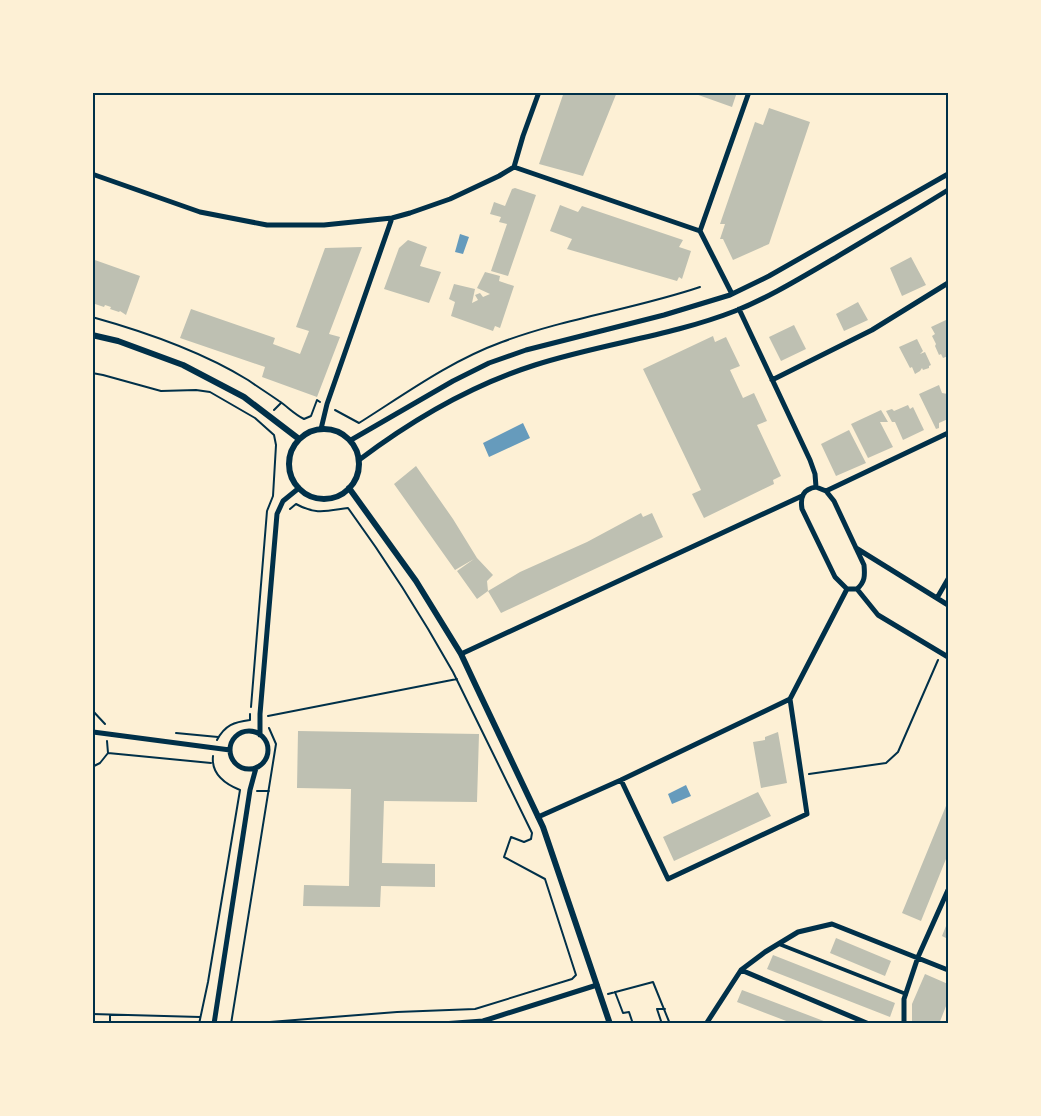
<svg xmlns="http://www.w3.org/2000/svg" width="1041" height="1116" font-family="'PT Sans',sans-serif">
<rect width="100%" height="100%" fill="#fdf0d5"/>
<path fill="#669bbc" d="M460,234L469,237L463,254L455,252Z
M523,423L530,438L489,457L483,443Z
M686,785L691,796L672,804L668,794Z"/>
<path fill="#bec0b2" d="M564,92H617L583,176L539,164Z
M690,92H737L732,107Z
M769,108L810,122L769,244L733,260L723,239H720L725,224H720L755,122L763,125Z
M515,188L536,195L508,276L491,271L507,224L499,222L501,217L490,214L494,202L505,206L512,189Z
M560,205L578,212L582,206L683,240L679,247L691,251L682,279L679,277L677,281L567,249L572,239L550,231Z
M408,240L427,247L420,266L441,272L429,303L384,289L399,248Z
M362,247L329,334L340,337L317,397L262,377L265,367L180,338L191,309L275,338L273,344L300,354L309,331L296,327L325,248Z
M911,257L926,285L902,296L890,268Z
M92,259L140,276L126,315L120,311L119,312L110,309L111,307L105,305L104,307L92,303Z
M485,272L500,276L499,281L514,286L500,328L495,326L493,331L451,316L455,302L449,299L454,284L475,289L472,303L478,300L475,295L480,293L483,297L490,294L477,288Z
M858,302L868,320L844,331L836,314Z
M946,320L948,325V356L943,358L941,354L939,355L935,346L936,344L932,336L935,334L931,327Z
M794,325L806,349L781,361L769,337Z
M713,336L715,342L726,337L740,366L730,370L743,398L754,393L767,421L757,425L781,476L773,480L774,484L704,518L692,494L701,490L643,369Z
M917,339L923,351L920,354L925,352L931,365L929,366V368L923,370L922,368L920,371L915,374L912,367L910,368L899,347Z
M939,385L942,393L948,394V419L939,423V428L936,429L919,394Z
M908,405L910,409L913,407L924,430L903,440L895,422H892L886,411L892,409L894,411Z
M881,410L888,422H880L893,447L868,458L851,424Z
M849,430L866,463L836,476L821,444Z
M416,466L453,519L477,558L493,575L487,581L488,591L520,572L587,542L641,513L643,517L652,513L663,537L501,613L488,591L477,599L457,571L474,559L455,570L394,484Z
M298,731L479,734L477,802L384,801L382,863L435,864V887L381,886L380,907L303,906L304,885L349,886L351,789L297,788Z
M778,732L787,783L761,788L753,742L765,740V737Z
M758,792L771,816L674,861L663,837Z
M948,801V854L921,921L902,913Z
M948,921V939L942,936Z
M836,938L891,961L885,976L830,953Z
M773,955L895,1003L890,1017L767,969Z
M925,974L948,984V1001L939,1024H912V1004Z
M742,990L829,1023V1024H794L737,1002Z"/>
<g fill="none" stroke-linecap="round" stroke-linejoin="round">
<path stroke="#003049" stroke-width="2" d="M92,317C146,332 201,351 248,380C258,387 269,394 279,401C288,407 294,414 304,419L311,416L317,400L320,402
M92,373L103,375L161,391L196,390L210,392L255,418L274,435L276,445L273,496L267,511L251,707
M274,410L281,403
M335,410L359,423C405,394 450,361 502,342C566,318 635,309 700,287
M92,710L105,724
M268,716L457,679
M176,733L218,737
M217,740C225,725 234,722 250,720V714
M107,741L108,753
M92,767L100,763L108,753L211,763
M809,774L886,763L898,752L938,660
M257,791H269
M615,992L623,1013L629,1012L633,1024
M608,994L653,982L670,1024
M92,1014L200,1017
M110,1024V1016
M199,1024L208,982L240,790C225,784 211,774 213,756
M231,1024L276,744L269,728
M243,1024L397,1012L475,1009L572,979L576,975L545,879L504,857L511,837L524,842L531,839L532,833L453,672C421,615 386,560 348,508C326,511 316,515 296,504L290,509
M662,1024L657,1009H665"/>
<path stroke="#003049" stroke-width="4" d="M779,944L906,994"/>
<path stroke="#003049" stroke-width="5" d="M514,167L700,231L732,294
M514,167L523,136L539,92
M92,174L200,212L267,225H324L392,218L410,213L450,199L499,176L514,167
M700,231L749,92
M739,309L810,460L815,474L816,487
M772,380L872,330L948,283
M321,429L327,404L392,218
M351,440L453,381L489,363L526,350L664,315L730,295L769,276L948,174
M359,460C412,420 472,385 535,365C600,344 671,336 735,311C770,297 802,277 835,258C873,235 911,213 948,190
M816,487L826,491L834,501L864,565C865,576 865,582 857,589H847L835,577L802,509C800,497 803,489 816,487Z
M826,491L948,433
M856,548L948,605
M857,589L878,615L948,657
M937,598L948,579
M461,654L802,496
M230 750a19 19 0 1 1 38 0a19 19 0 1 1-38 0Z
M93,732L230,750
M260,735V714L277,514L283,501L299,488
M621,780L668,879L807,814L790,699
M538,817L621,780L790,699L847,589
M741,970L869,1024
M214,1024L250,790L256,768
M442,1024L483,1021L597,985
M706,1024L741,970L765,952L798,932L832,924L948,970
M904,1024V999L918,957L948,890"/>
<path stroke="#003049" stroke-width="6" d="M92,335L118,341L183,365L244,397L299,439
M289 464a35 35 0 1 1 70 0a35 35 0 1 1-70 0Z
M349,488L416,581L461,654L476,686L543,827L610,1024"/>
</g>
<rect width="1041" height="1116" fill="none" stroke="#fdf0d5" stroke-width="188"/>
<rect x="94" y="94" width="853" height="928" fill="none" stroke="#003049" stroke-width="2"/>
</svg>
